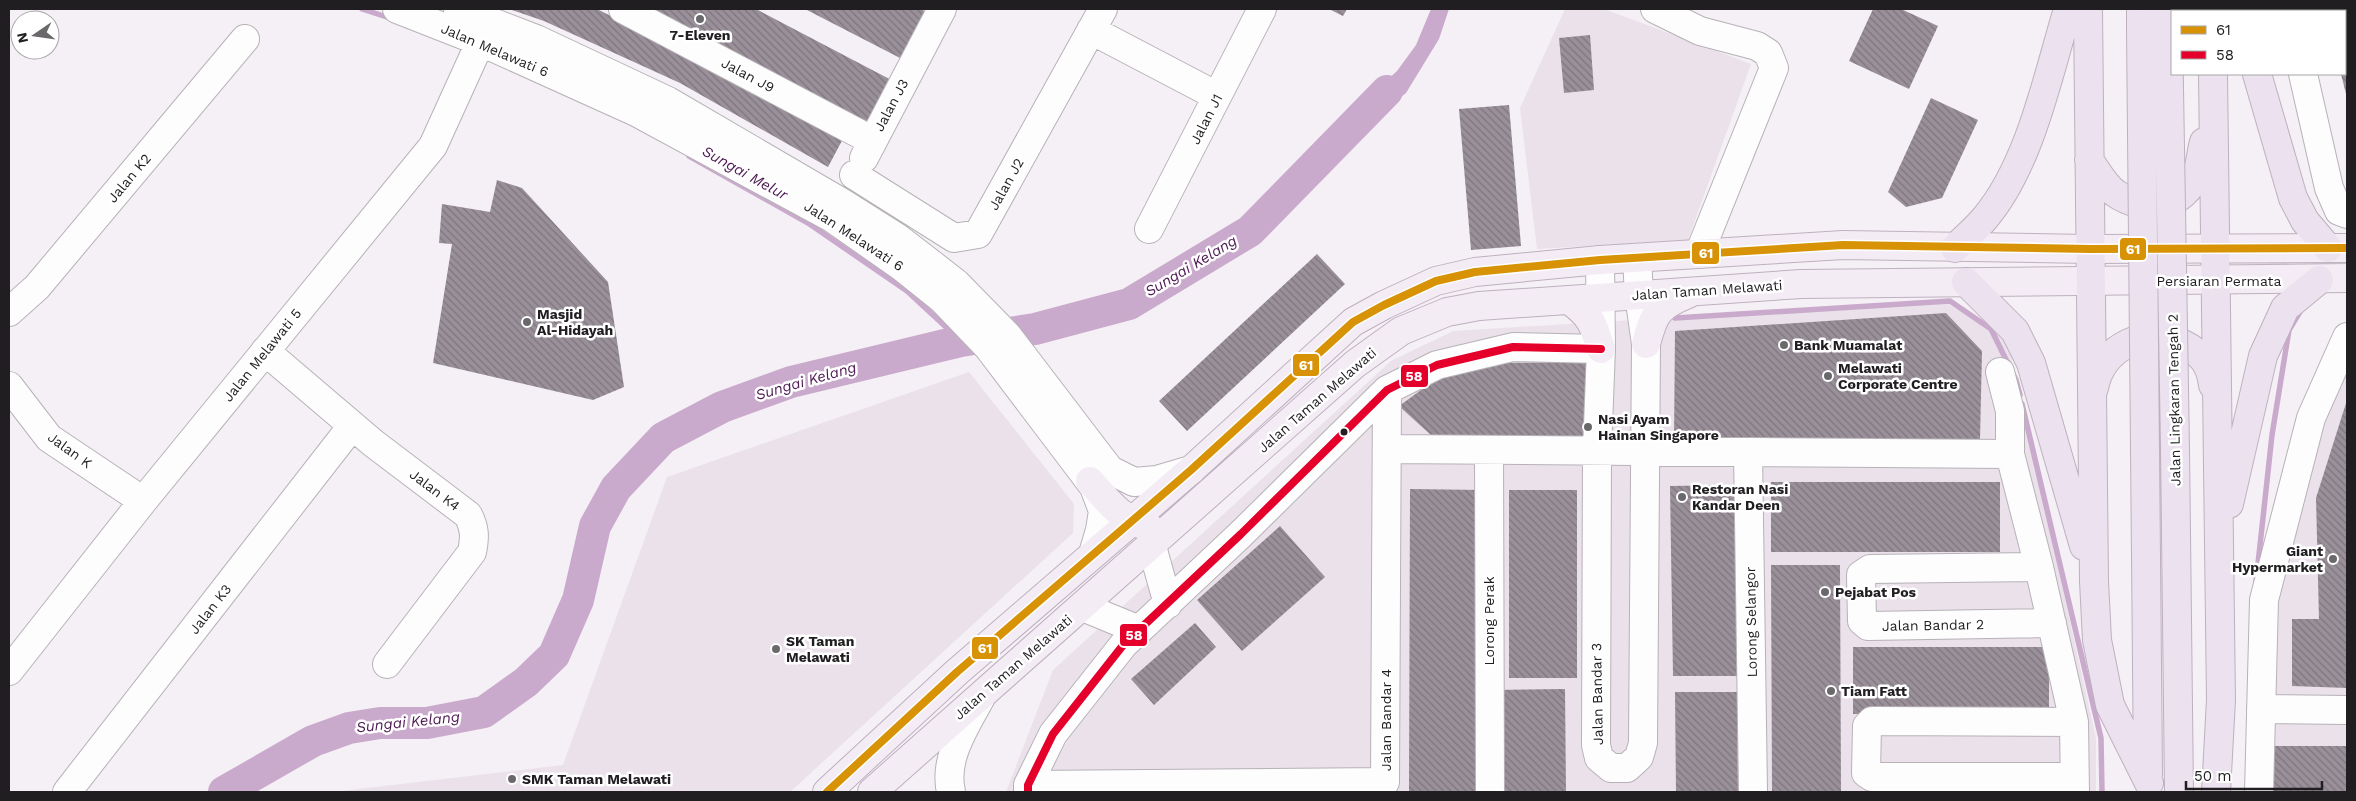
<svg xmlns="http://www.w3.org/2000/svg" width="2356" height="801" font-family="'Work Sans',sans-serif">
<defs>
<pattern id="building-back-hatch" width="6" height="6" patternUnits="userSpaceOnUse" patternTransform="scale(1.25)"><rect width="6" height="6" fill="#9a909a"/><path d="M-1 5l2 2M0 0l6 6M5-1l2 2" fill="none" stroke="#7d757d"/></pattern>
</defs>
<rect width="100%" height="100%" fill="#f5f0f5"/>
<path fill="#eae1eb" d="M1565,9H1604L1751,64L1688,240L1537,249L1520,108Z
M1943,301L2007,339L2096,738V792H1006L1053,670L1391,361L1453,331Z
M2347,355V792H2267L2272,600L2317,422Z
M969,372L1074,504L1073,533L790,792H333L563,765L667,477Z"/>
<path fill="#caaacc" d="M1431,9H1449L1439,39L1406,93L1363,127L1353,119L1367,99L1397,71L1416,45Z"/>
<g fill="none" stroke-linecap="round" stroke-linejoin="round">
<path stroke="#caaacc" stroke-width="5.5" d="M362,9L393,19
M689,156L808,223L907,291L961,341
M1675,318L1950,301L1991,329L2016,380L2020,395
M2022,404L2101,738L2102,792
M2256,582L2272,435L2289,330L2301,310"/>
<path stroke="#caaacc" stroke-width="32" d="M224,792L313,741L349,728L380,723H427L484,712L526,682L554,655L578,600L595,526L616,488L663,438L722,407L791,382L961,341L1035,329L1129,304L1250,231L1387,91"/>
</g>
<path fill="url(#building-back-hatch)" d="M509,9H597L845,135L828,167L680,83L544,21Z
M644,9H756L897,83L873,129Z
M805,9H921L926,12L902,59Z
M1329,9H1347L1343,16Z
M1873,9H1901L1938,26L1909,89L1849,61Z
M2327,9H2347V98L2341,74H2345V11H2328Z
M1590,35L1594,90L1564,93L1559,38Z
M1931,98L1978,120L1942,198L1906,207L1888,192Z
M1509,105L1521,246L1471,250L1459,109Z
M497,180L522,188L608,282L624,387L593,400L433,363L452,244L439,243L442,204L490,212Z
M1317,254L1345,284L1187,431L1159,401Z
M1946,313L1982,351L1980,439L1674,440L1675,331Z
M1592,362V444L1443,446L1399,406L1439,377L1487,363Z
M2347,400V688L2292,686V619H2319L2316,498Z
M1771,482H2000V552H1771Z
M1734,485L1737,676H1673L1670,486Z
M1410,489L1482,490L1481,792H1409Z
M1509,490H1577V678H1509Z
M1280,526L1325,577L1242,651L1197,600Z
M1771,565H1840L1841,792H1772Z
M1195,623L1216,647L1154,705L1131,679Z
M1853,647H2049V714H1853Z
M1565,689L1566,792H1498L1496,690Z
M1675,692H1737L1738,792H1676Z
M2273,746H2347V792H2273Z"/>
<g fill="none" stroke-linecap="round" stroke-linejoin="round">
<g stroke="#b6b2b6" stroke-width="30">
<path id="minor" d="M397,9L481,42L636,112L832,218L902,267L942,299L988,347L1094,487L1103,511L1100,530L1093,554
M458,9L536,39L668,101L841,202L898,238L956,283L1007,335L1110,470L1134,482L1157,480L1191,470
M623,9L873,141
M1655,9L1700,31L1757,46L1768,53L1774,68L1699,254
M2288,9V11
M1091,30L1217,96
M2303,74L2329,188L2339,211L2347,214
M864,158L942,9
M854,175L954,238L978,234L1103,9
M1149,229L1262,9
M1600,260L1601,349L1597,451L1596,745L1599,758L1611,768H1627L1639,757L1643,743L1646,344L1639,295L1637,258
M9,312L37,287L245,39
M265,351L373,443L468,515C475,528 475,537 472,552L387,664
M2000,372L2010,411V454L2039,567L2074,722L2075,792
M9,386L49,438L143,501
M1387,449L2010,454
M1489,450L1490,792
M1748,452L1753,792
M1151,543L1168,604
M2039,567L1870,569L1861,575L1862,621L1868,626L2052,623
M1083,607L1139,630
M9,671L143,501L433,146L488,25
M2261,709L2347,710
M2074,722L1872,721L1867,726L1866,773L1872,777H2074
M1028,785L1385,782L1387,390
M67,792L352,426
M951,792C943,758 966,726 981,697
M1028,792V785L1053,734L1124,644L1241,534L1387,390L1437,365L1513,347L1601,349
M2259,792L2264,600L2311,418L2347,337"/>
</g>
<g stroke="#beb0bf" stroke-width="30">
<path id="major" d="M1569,300C1591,316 1593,323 1601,349
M1646,344C1654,313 1658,306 1688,294
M1090,481C1106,499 1123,522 1148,526
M827,792L957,672L1191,470L1353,322L1384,305L1436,281L1475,272L1600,260L1843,245L2090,249L2347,248
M872,792L1355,364L1401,331L1447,312L1479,306L1801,284L2347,278"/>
</g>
<g stroke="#beb0bf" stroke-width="30">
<path id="highway" d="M2088,9L2094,581L2097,640L2110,705L2149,783
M2141,9V29
M2168,9V28
M2212,9V11
M2240,9L2241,11
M2213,74L2221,700L2216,792
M2257,74L2293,198L2305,221L2328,248
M2089,160C2097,171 2104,185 2115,193C2144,213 2185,209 2197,172C2201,163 2201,152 2204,142
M1955,248C1965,238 1976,229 1985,218C2030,165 2048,75 2068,9
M1966,282L2015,331L2031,363L2084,546
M2094,388C2102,346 2147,326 2183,344C2192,348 2204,357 2208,367C2211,372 2212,379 2213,385
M2175,448L2179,792
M2145,449L2148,774
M2229,504L2263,356L2285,308L2319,280"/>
</g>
<use href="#minor" stroke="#fefdfe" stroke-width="28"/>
<use href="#major" stroke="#f3ecf4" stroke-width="28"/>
<use href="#highway" stroke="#ece1ee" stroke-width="28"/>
<g stroke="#beb0bf" stroke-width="30" stroke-linecap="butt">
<path id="highway-bridge" d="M2168,28L2175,448
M2141,29L2145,449"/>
</g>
<use href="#highway-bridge" stroke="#ece1ee" stroke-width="28"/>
<g stroke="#fff" stroke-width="11">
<path id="bus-1" d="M827,792L957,672L1191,470L1353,322L1384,305L1436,281L1475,272L1600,260L1843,245L2090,249L2347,248"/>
</g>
<g stroke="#fff" stroke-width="11">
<path id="bus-2" d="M1028,792V785L1053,734L1124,644L1241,534L1387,390L1437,365L1513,347L1601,349"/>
</g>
<use href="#bus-1" stroke="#d79205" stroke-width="8"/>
<use href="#bus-2" stroke="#e4002b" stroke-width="8"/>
</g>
<g fill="#6b686b" stroke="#fff" stroke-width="2">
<circle cx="700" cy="19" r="5"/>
<circle cx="527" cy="322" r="5"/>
<circle cx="1784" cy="345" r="5"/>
<circle cx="1828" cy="376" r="5"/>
<circle cx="1588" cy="427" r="5"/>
<circle cx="1682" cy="497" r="5"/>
<circle cx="2333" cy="559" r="5"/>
<circle cx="1825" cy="592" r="5"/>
<circle cx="776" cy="649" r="5"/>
<circle cx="1831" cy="691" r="5"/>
<circle cx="512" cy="779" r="5"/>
</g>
<circle fill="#211e21" stroke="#fff" stroke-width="2" cx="1344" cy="432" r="4.5"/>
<g text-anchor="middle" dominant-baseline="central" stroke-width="5" stroke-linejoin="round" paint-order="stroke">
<g font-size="14" font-weight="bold" fill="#211e21" stroke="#fff" text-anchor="start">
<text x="700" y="35" text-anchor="middle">7-Eleven</text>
<text x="537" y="314">Masjid<tspan x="537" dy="16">Al-Hidayah</tspan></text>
<text x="1794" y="345">Bank Muamalat</text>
<text x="1838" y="368">Melawati<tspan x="1838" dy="16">Corporate Centre</tspan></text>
<text x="1598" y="419">Nasi Ayam<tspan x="1598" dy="16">Hainan Singapore</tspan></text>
<text x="1692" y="489">Restoran Nasi<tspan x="1692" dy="16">Kandar Deen</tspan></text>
<text x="2323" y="551" text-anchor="end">Giant<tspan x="2323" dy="16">Hypermarket</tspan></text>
<text x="1835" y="592">Pejabat Pos</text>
<text x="786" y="641">SK Taman<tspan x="786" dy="16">Melawati</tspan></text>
<text x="1841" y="691">Tiam Fatt</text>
<text x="522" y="779">SMK Taman Melawati</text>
</g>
<g font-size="14" fill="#211e21" stroke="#fff">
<text transform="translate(495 50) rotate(23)">Jalan Melawati 6</text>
<text transform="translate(748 75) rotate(28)">Jalan J9</text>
<text transform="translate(891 105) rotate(-62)">Jalan J3</text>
<text transform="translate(1206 119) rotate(-63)">Jalan J1</text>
<text transform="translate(129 178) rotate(-50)">Jalan K2</text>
<text transform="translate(1006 184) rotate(-61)">Jalan J2</text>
<text transform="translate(854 236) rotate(33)">Jalan Melawati 6</text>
<text x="2219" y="281">Persiaran Permata</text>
<text transform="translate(1707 290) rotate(-4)">Jalan Taman Melawati</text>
<text transform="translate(262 355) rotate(-51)">Jalan Melawati 5</text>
<text transform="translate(1317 400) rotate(-41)">Jalan Taman Melawati</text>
<text transform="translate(2174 400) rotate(-91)">Jalan Lingkaran Tengah 2</text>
<text transform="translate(70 450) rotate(36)">Jalan K</text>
<text transform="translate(435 490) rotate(37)">Jalan K4</text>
<text transform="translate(210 609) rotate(-52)">Jalan K3</text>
<text transform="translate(1489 621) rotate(-90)">Lorong Perak</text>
<text transform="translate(1751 622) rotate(-91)">Lorong Selangor</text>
<text transform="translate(1933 625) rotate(-1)">Jalan Bandar 2</text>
<text transform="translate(1013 667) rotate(-41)">Jalan Taman Melawati</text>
<text transform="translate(1597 694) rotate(-91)">Jalan Bandar 3</text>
<text transform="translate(1386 720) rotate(-90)">Jalan Bandar 4</text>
</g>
<g font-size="15" font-style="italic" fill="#4d1853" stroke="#fff">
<text transform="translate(745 173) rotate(29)">Sungai Melur</text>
<text transform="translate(1191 266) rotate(-31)">Sungai Kelang</text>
<text transform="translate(806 381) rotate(-16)">Sungai Kelang</text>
<text transform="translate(408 722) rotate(-6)">Sungai Kelang</text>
</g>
</g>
<g stroke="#fff" stroke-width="2">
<rect x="2119" y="237" width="28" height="24" rx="5" fill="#d79205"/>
<rect x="1691" y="241" width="29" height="24" rx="5" fill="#d79205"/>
<rect x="1292" y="353" width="28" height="24" rx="5" fill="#d79205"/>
<rect x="1400" y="364" width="29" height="24" rx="5" fill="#e4002b"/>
<rect x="1119" y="623" width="29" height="24" rx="5" fill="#e4002b"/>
<rect x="971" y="636" width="28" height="24" rx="5" fill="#d79205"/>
</g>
<g font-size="14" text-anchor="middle" font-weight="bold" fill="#fff">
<text x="2133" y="254">61</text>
<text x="1706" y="258">61</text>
<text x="1306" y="370">61</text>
<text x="1414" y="381">58</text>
<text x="1134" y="640">58</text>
<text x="985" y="653">61</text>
</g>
<rect width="2356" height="801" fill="none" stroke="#211e21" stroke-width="20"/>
<rect x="2171" y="10" width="175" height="65" fill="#ffffff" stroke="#a6a5a6"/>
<rect x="2181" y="26" width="25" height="8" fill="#d79205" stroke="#a6a5a6"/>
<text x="2216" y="35" font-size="15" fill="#211e21">61</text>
<rect x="2181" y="51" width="25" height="8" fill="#e4002b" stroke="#a6a5a6"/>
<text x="2216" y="60" font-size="15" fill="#211e21">58</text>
<g transform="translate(35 35) rotate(257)"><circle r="24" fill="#ffffff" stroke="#a6a5a6"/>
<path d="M0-4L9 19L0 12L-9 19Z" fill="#6b686b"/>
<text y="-8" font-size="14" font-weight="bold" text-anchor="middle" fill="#211e21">N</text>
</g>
<path d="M2186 781v8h136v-8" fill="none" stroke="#211e21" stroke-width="2.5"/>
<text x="2194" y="781" font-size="15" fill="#211e21" stroke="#ffffff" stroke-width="4" paint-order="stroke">50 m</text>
</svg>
